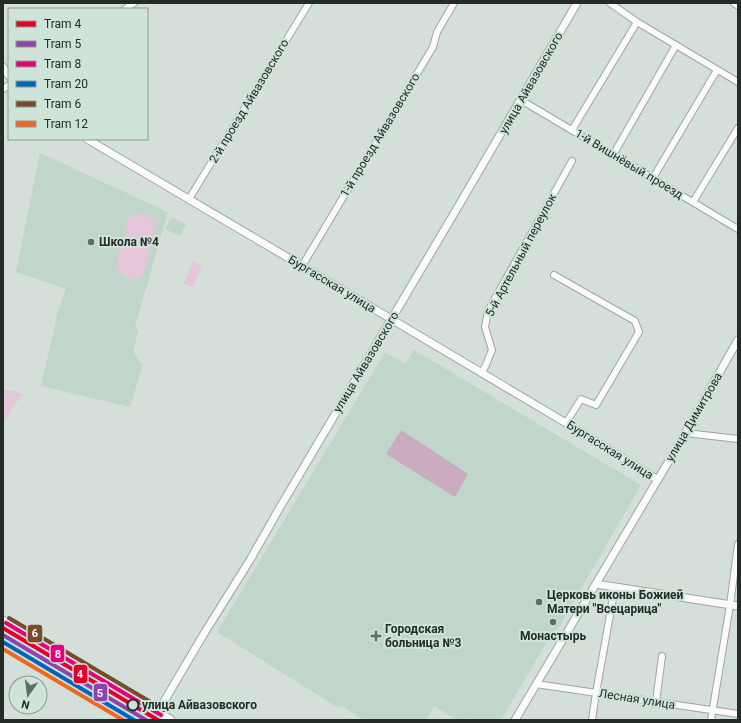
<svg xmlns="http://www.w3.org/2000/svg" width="741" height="723" font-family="Roboto,sans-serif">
<rect width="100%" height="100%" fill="#d4dfd9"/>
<path fill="#c1d6cb" d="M40,153L168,212L135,327L138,331L133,353L143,365L130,407L41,386L59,307L66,289L16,272Z
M172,217L186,224L180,236L165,229Z
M414,350L641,485L558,629L554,630L501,720H472L469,718L468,720H457L434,706L426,720H364L341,706L337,707L217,632L385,352L405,364Z"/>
<path fill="#e6c6da" d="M137,214C145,214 153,217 156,225L144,272C137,286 120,278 116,265L129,217Z
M193,261L202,266L193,287L184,284Z
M3,389L25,394L18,400L3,423Z"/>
<path fill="#caabc0" d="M401,430L468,474L455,497L386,454Z"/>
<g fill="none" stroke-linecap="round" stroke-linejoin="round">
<g stroke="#9ea7a2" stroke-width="8">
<path id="minor" d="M610,3L637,22L738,82
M734,3L738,6
M125,9L134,3
M3,89L9,85
M521,100L738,229
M572,130L637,22
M613,155L676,45
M653,178L717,70
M189,199L309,3
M693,202L738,128
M302,266L433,47L437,32L454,3
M554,275L635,321L639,332L596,405L581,399L566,423
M481,373L485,367L492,350L485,327L488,311L572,161
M686,433L738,439
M536,684L738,714
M656,702L662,656
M592,720L596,693L615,587
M711,720L730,605L738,544"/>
</g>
<g stroke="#9ea7a2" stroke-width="9">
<path id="tertiary" d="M3,67L9,76
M87,139L302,266L566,423L631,463L658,480
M596,584L738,606
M153,720L205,632L250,560L279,509L452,217L577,3
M515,720L676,449L738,340"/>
</g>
<g stroke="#9ea7a2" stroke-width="11">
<path id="primary" d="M3,621L170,720
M3,638L142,720"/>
</g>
<use href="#minor" stroke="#f9faf9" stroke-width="6"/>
<use href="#tertiary" stroke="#f9faf9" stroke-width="7"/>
<use href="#primary" stroke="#f9faf9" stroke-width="9"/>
<g stroke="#cfe4d9" stroke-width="7">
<path id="tram-1" d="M3,628L158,720"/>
</g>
<g stroke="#cfe4d9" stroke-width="7">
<path id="tram-2" d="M3,635L146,720"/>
</g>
<g stroke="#cfe4d9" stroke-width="7">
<path id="tram-3" d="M6,623L161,715"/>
</g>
<g stroke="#cfe4d9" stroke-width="7">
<path id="tram-4" d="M3,642L134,720"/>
</g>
<g stroke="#cfe4d9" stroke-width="7">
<path id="tram-5" d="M9,618L164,710"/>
</g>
<g stroke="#cfe4d9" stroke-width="7">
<path id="tram-6" d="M3,649L123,720"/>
</g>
<use href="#tram-1" stroke="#e4002b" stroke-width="4"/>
<use href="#tram-2" stroke="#8e44ad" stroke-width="4"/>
<use href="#tram-3" stroke="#e5007d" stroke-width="4"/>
<use href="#tram-4" stroke="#0065bd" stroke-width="4"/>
<use href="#tram-5" stroke="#7a4b2a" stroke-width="4"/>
<use href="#tram-6" stroke="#f26522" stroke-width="4"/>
</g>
<g fill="#626b66" stroke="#cfe4d9" stroke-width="1.5">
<circle cx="91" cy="242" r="4"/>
<circle cx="539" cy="602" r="4"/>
<circle cx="553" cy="622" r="4"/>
<path d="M374 630h4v4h4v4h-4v4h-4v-4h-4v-4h4z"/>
</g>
<circle fill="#cfe4d9" stroke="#242c28" stroke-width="2" cx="133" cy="705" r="5.5"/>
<g text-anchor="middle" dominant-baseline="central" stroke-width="4" stroke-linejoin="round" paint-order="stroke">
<g font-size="12" fill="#242c28" stroke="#cfe4d9">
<text transform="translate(531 83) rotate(-60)">улица Айвазовского</text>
<text transform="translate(249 101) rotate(-59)">2-й проезд Айвазовского</text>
<text transform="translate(380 135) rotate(-59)">1-й проезд Айвазовского</text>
<text transform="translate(629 164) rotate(31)">1-й Вишнёвый проезд</text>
<text transform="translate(521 255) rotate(-62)">5-й Артельный переулок</text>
<text transform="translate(332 284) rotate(31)">Бургасская улица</text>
<text transform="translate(366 362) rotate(-59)">улица Айвазовского</text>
<text transform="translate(694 417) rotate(-60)">улица Димитрова</text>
<text transform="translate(610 450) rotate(32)">Бургасская улица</text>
<text transform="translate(637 699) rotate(9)">Лесная улица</text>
</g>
<g font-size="12" font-weight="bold" fill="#242c28" stroke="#cfe4d9" text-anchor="start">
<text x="99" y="242">Школа №4</text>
<text x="547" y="595">Церковь иконы Божией<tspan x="547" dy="14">Матери "Всецарица"</tspan></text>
<text x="385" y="629">Городская<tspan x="385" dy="14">больница №3</tspan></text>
<text x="553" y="636" text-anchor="middle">Монастырь</text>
</g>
<g font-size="12" font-weight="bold" fill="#242c28" stroke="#cfe4d9" text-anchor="start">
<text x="142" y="705">улица Айвазовского</text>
</g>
</g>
<g stroke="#cfe4d9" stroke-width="1.5">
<rect x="27" y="624" width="16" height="19" rx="4" fill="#7a4b2a"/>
<rect x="50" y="644" width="15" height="19" rx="4" fill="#e5007d"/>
<rect x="73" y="664" width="15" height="20" rx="4" fill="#e4002b"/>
<rect x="93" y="683" width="15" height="19" rx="4" fill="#8e44ad"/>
</g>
<g font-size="11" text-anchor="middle" font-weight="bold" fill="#fff">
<text x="35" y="637">6</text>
<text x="58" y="658">8</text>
<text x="80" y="678">4</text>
<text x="100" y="697">5</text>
</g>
<rect width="741" height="723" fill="none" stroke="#242c28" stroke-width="8"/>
<rect x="8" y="8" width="140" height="132" fill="#cfe4d9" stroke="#8b9a92"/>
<rect x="16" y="21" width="20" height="6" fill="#e4002b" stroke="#8b9a92"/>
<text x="44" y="28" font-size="12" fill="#242c28">Tram 4</text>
<rect x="16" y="41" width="20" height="6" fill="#8e44ad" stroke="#8b9a92"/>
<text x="44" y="48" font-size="12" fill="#242c28">Tram 5</text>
<rect x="16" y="61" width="20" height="6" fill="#e5007d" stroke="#8b9a92"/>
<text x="44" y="68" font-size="12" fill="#242c28">Tram 8</text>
<rect x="16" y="81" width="20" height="6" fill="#0065bd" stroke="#8b9a92"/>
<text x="44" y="88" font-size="12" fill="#242c28">Tram 20</text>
<rect x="16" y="101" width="20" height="6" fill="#7a4b2a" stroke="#8b9a92"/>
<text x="44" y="108" font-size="12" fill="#242c28">Tram 6</text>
<rect x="16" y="121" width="20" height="6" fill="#f26522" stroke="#8b9a92"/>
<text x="44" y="128" font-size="12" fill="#242c28">Tram 12</text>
<g transform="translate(28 695) rotate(194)"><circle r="19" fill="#cfe4d9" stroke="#8b9a92"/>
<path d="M0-3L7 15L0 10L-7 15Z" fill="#626b66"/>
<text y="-6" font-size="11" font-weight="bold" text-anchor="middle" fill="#242c28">N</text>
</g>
</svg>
